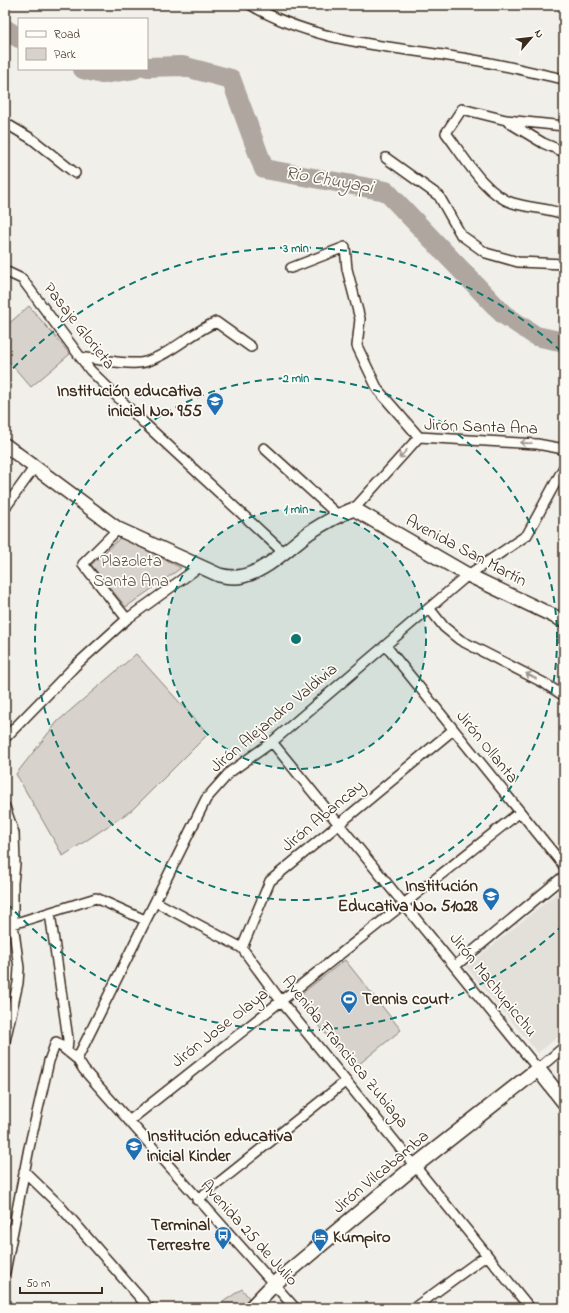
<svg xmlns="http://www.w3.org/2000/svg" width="569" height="1313" font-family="'Indie Flower',sans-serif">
<rect width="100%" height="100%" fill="#f1efea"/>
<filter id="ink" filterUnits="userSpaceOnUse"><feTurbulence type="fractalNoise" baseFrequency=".025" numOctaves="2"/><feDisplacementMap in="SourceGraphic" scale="8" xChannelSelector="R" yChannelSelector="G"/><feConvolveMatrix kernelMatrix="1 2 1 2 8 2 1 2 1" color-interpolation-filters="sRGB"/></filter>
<g filter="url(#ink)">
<path fill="#e3e0da" d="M564,887V1032L538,1053L466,967Z"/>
<path fill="#d7d2cc" stroke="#897e75" d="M29,306L70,354L31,387L5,357V327Z
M121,537L181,568L126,607L91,565Z
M136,654L208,734L132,810L63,856L16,774L58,721Z
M345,960L401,1030L353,1069L297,997Z
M242,1289L249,1298L239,1308H214Z"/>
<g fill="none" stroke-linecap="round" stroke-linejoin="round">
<path stroke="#aea69f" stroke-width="20" d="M5,29L19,38
M147,67L182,66L231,79L264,169L386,191L503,314L536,336L564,342
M83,69L102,74L134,69"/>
<g stroke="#3b2a1e" stroke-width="12">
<path id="street" d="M251,5C314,43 391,46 462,58C496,63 530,72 564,79
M508,122L543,143L564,152
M5,123L32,139L75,173
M564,126L506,120L462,109L446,133C463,155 485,195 513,203C529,208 547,208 564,214
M386,158L439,196L461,235L486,253L518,262L564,264
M291,268L345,247L347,269L360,319L357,346L378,390L419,437
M5,271L22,279L90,370L144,423L283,552
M80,357C96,359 131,366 145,362C171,354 191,333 216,322L251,347
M264,448L338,515
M5,508L34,468
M354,509L419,437L537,444L564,449
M429,608L444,627L460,640L544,683L564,696
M127,619L199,567
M386,646L564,866
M5,738L75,666L127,619L83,564L118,529
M272,742L538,1069L564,1047
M5,807L14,833L15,864
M5,861L15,864L13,883V924L19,968L18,983L5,1041
M156,902L242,948L281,1001L530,1308
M50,913L68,1039L67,1051
M13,924L96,898L145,920
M242,948L270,881L453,730
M455,966L564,876
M129,1121L520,812
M24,1171L59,1205L149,1308
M197,1200L346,1081
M5,1272L29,1148L49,1061L56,1042L77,1059
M295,1308L84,1070L77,1059L206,799L230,772L272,742L468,575L527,535L564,467
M414,1308L487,1255"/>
</g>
<g stroke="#3b2a1e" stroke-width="16">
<path id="secondary" d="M5,445L118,529L219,575C227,577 235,578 243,576C268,570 289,547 310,532C324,523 338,515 354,509L468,575L564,621"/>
</g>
<g stroke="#3b2a1e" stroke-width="17">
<path id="primary" d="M251,1308L274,1284L416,1165L538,1069L564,1102"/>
</g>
<use href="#street" stroke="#fdfcf7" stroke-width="9"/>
<use href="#secondary" stroke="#fdfcf7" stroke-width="13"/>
<use href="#primary" stroke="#fdfcf7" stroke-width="14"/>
</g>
<defs><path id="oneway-shaft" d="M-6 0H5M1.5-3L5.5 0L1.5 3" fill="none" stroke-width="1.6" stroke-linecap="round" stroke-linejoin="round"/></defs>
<g stroke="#9c938a">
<use href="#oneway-shaft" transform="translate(526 443) rotate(-178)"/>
<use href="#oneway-shaft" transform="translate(403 454) rotate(132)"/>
<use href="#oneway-shaft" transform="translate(531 676) rotate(-152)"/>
</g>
</g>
<circle cx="296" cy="639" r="130" fill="#0f766e" fill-opacity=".12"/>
<g fill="none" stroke="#0f766e" stroke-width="2" stroke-dasharray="7 5">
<circle cx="296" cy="639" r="130"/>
<circle cx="296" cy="639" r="261"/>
<path d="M563 925A391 391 0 0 1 5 901M5 377A391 391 0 0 1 563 353"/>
</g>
<defs>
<g id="school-pin" transform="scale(0.9)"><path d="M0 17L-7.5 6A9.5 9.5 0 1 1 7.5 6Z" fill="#1f6fb2" stroke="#fdfcf7"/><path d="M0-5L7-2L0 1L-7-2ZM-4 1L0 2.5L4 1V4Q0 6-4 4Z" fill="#fff"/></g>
<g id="stadium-pin" transform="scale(0.9)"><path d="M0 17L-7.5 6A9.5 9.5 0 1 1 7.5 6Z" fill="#1f6fb2" stroke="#fdfcf7"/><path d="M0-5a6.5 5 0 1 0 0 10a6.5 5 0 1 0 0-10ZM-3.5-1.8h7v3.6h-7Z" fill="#fff"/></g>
<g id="bus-pin" transform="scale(0.9)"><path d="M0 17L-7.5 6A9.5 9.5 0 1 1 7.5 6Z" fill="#1f6fb2" stroke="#fdfcf7"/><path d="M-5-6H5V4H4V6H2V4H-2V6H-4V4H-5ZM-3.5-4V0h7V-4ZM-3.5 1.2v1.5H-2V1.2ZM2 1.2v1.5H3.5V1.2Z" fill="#fff"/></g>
<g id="hotel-pin" transform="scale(0.9)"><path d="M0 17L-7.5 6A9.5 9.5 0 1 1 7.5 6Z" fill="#1f6fb2" stroke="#fdfcf7"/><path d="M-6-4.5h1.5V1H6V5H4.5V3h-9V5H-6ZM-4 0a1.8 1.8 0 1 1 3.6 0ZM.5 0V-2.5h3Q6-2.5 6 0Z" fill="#fff"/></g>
</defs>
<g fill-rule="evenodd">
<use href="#school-pin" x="215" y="401"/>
<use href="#school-pin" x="491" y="896"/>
<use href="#stadium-pin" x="349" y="999"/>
<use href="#school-pin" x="134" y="1146"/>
<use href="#bus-pin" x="223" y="1235"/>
<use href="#hotel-pin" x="320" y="1237"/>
</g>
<g text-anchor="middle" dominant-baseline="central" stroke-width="3.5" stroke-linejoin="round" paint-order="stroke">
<g font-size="17" fill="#3b2a1e" stroke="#fdfcf7">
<text transform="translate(79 326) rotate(52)">Pasaje Glorieta</text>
<text transform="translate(481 427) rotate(2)">Jirón Santa Ana</text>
<text transform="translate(466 551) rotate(28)">Avenida San Martín</text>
<text transform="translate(274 718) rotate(-40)">Jirón Alejandro Valdivia</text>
<text transform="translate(487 747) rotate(51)">Jirón Ollanta</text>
<text transform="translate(323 816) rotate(-40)">Jirón Abancay</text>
<text transform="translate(493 985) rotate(51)">Jirón Machupicchu</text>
<text transform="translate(220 1028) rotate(-38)">Jirón Jose Olaya</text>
<text transform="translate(345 1052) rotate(51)">Avenida Francisca Zubiaga</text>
<text transform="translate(381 1172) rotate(-40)">Jirón Vilcabamba</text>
<text transform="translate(249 1233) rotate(48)">Avenida 25 de Julio</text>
</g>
<g font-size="17" font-weight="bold" fill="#3b2a1e" stroke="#fdfcf7" text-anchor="end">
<text x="202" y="391">Institución educativa<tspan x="202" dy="20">inicial No. 955</tspan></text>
<text x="478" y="886">Institución<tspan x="478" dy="20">Educativa No. 51028</tspan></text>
<text x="362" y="999" text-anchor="start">Tennis court</text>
<text x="147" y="1136" text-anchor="start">Institución educativa<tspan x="147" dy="20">inicial Kinder</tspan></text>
<text x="210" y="1225">Terminal<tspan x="210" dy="20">Terrestre</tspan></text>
<text x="333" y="1237" text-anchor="start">Kumpiro</text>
</g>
<g font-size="17" fill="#62544a" stroke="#fdfcf7">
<text x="131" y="561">Plazoleta<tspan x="131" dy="20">Santa Ana</tspan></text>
</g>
<g font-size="18" font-style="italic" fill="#63554b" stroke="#fdfcf7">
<text transform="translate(329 181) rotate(10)">Rio Chuyapi</text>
</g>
</g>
<circle cx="296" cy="639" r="6" fill="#0f766e" stroke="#fdfcf7" stroke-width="2"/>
<g font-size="12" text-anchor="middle" font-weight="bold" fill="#0f766e" stroke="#fdfcf7" stroke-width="3.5" stroke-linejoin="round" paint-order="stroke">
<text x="296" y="252">3 min</text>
<text x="296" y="382">2 min</text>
<text x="296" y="513">1 min</text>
</g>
<rect width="569" height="1313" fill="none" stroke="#fdfcf7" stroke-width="20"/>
<rect x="10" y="10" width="549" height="1293" fill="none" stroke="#3b2a1e" stroke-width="1.5" filter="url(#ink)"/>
<rect x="18" y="18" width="130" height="52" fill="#fdfcf7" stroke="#afa8a0"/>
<rect x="26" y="31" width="20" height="6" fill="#fdfcf7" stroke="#afa8a0"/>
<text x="54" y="38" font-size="12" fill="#3b2a1e">Road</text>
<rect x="26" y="48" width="20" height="12" fill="#d7d2cc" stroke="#afa8a0"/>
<text x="54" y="58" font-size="12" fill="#3b2a1e">Park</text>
<g transform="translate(531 38) rotate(62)" stroke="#fdfcf7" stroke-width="3" paint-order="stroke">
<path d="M0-3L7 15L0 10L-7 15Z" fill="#3b2a1e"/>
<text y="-6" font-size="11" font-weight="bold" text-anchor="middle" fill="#3b2a1e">N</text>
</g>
<path d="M20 1287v6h82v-6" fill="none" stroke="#3b2a1e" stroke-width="2"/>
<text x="26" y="1287" font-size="12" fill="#3b2a1e" stroke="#fdfcf7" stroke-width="3" paint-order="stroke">50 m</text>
</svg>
